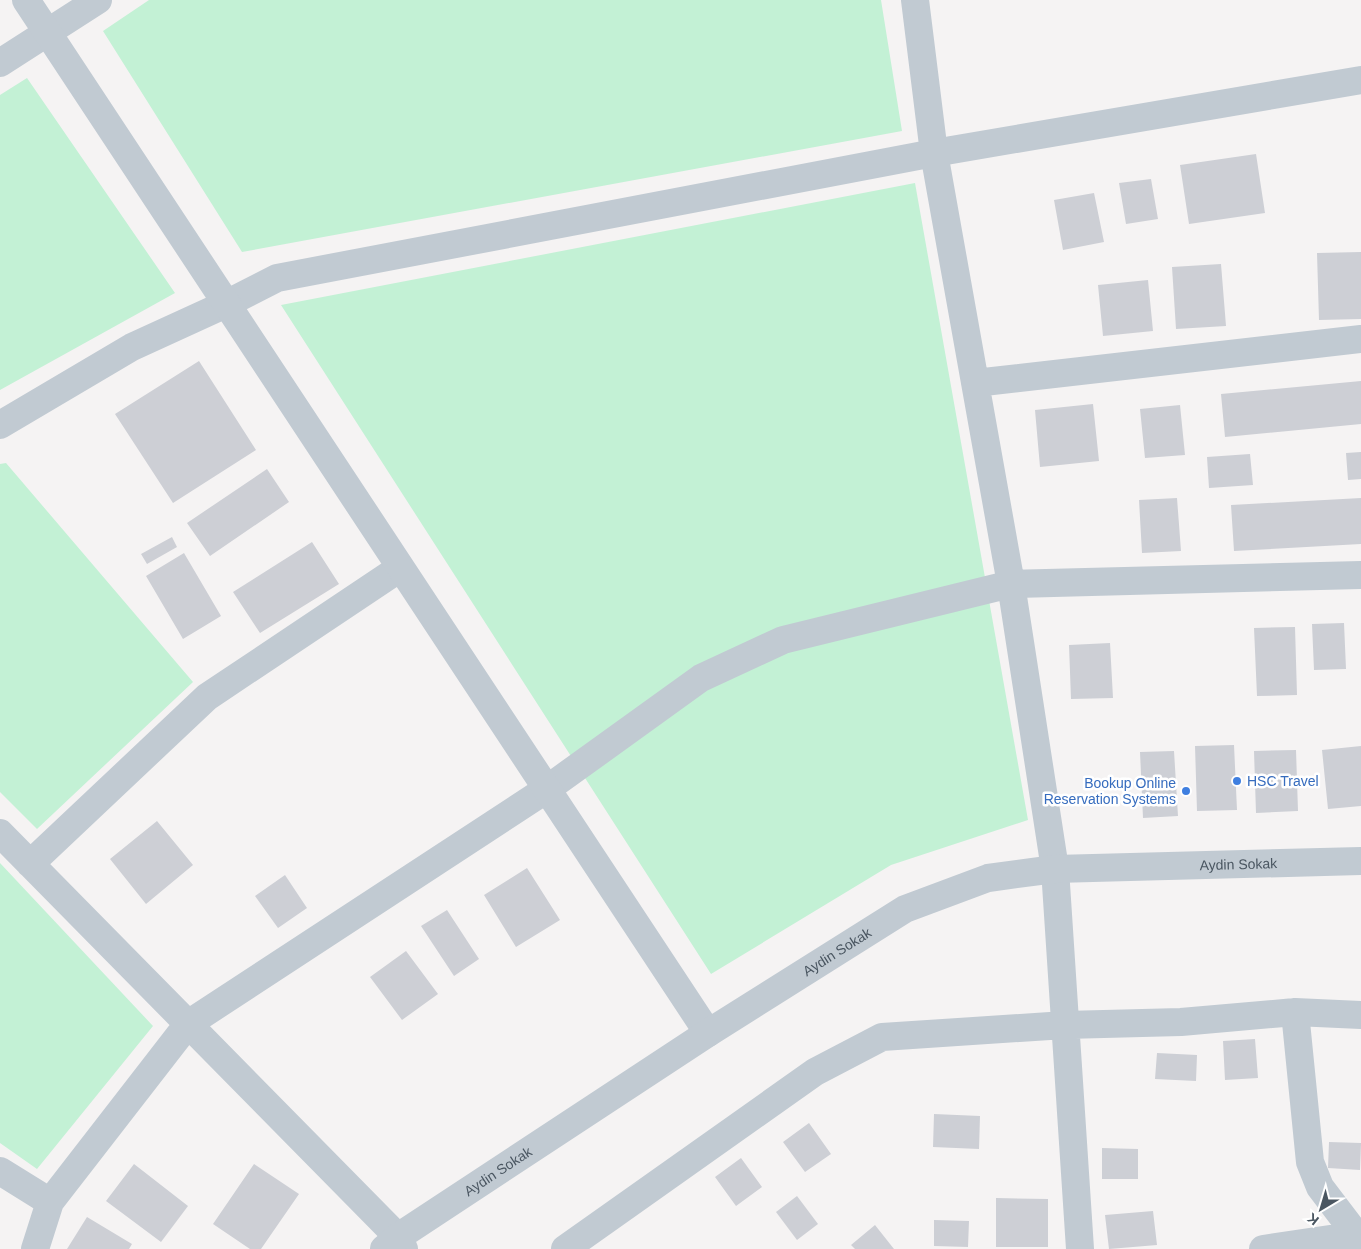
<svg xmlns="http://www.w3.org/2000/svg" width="1361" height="1249" font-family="Helvetica,sans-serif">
<rect width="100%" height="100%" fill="#f5f3f3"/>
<path fill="#c3f1d5" d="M149,0H881L902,131L242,252L103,31Z
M27,78L175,293L0,390V95Z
M915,183L1028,820L891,865L711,974L281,305Z
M6,463L193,682L37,829L0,792V464Z
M0,863L153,1026L37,1169L0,1143Z"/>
<path fill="#cdcfd5" d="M1256,154L1265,213L1189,224L1180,165Z
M1151,179L1158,219L1126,224L1119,183Z
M1094,193L1104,242L1063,250L1054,200Z
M1361,252V319L1319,320L1317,253Z
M1221,264L1226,326L1176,329L1172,267Z
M1148,280L1153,331L1103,336L1098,285Z
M199,361L256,450L173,503L115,414Z
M1361,381V424L1225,437L1221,394Z
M1093,404L1099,461L1040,467L1035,410Z
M1180,405L1185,455L1145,458L1140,409Z
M1361,452V479L1348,480L1346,453Z
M1250,454L1253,485L1209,488L1207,457Z
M267,469L289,502L210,556L187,523Z
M1177,498L1181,551L1142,553L1139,500Z
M1361,498V544L1234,551L1231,505Z
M172,537L177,547L147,564L141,554Z
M312,542L339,584L260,633L233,592Z
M184,553L221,616L183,639L146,576Z
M1344,623L1346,669L1314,670L1312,624Z
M1295,627L1297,695L1257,696L1254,628Z
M1110,643L1113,698L1071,699L1069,645Z
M1234,745L1237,810L1197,811L1195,746Z
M1361,746V806L1328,809L1322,750Z
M1296,750L1298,811L1256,813L1254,751Z
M1174,751L1178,816L1143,818L1140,752Z
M157,821L193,865L146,904L110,859Z
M527,868L560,920L516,947L484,895Z
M285,875L307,908L278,928L255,896Z
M447,910L479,959L454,976L421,926Z
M406,951L438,994L402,1020L370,977Z
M1255,1039L1258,1078L1225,1080L1223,1041Z
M1157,1053L1197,1055L1196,1081L1155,1079Z
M934,1114L980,1116L979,1149L933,1147Z
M809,1123L831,1154L805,1172L783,1142Z
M1329,1142L1361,1143L1360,1170L1328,1168Z
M1102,1148L1138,1149V1179H1102Z
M741,1158L762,1187L736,1206L715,1177Z
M134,1164L188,1206L161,1242L106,1201Z
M254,1164L299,1194L261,1249H250L213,1224Z
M797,1196L818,1224L797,1240L776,1212Z
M996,1198L1048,1199V1247H996Z
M1153,1211L1157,1245L1109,1249L1105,1215Z
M87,1217L132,1244L129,1249H67Z
M934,1220L969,1221L968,1247L934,1246Z
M875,1225L894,1249H855L851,1245Z"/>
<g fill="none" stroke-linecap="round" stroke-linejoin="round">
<path stroke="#c1cad2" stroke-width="28" d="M915,0L934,153L1011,584L1055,869L1080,1249
M0,63L98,0
M975,383L1361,339
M0,425L132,347L226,304L277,278L934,153L1361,80
M0,833L398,1237L404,1249
M30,864L207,697L400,568
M1295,1012L1310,1162L1320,1187L1361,1241
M0,1171L50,1202
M35,1249L50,1202L188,1024L547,789L701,678L783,640L1011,584L1361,575
M565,1249L815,1072L882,1037L1065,1025L1181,1022L1295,1012L1361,1015
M1263,1249L1357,1235"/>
<g stroke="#c1cad2" stroke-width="28">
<path d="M26,0L708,1033"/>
<path id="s1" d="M384,1249L398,1237L708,1033L905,909L988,878L1055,869L1361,861"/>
</g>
</g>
<g fill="#3f7fe0" stroke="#fff" stroke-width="2">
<circle cx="1237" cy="781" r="5"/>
<circle cx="1186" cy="791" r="5"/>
</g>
<g text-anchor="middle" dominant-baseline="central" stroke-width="5" stroke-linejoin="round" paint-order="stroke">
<g font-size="14" fill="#366cbe" stroke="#fff" text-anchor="start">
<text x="1247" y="781">HSC Travel</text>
<text x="1176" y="783" text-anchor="end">Bookup Online<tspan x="1176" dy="16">Reservation Systems</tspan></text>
</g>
<g font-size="14" fill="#4a5661" stroke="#fff">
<text stroke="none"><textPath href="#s1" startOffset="962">Aydin Sokak</textPath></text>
<text stroke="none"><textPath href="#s1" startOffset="542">Aydin Sokak</textPath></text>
<text stroke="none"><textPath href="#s1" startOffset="138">Aydin Sokak</textPath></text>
</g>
</g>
<g transform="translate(1321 1209) rotate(218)" stroke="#ffffff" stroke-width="4" paint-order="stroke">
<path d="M0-4L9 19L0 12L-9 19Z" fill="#4a5661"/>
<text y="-8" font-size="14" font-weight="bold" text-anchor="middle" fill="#4a5661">K</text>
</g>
</svg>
